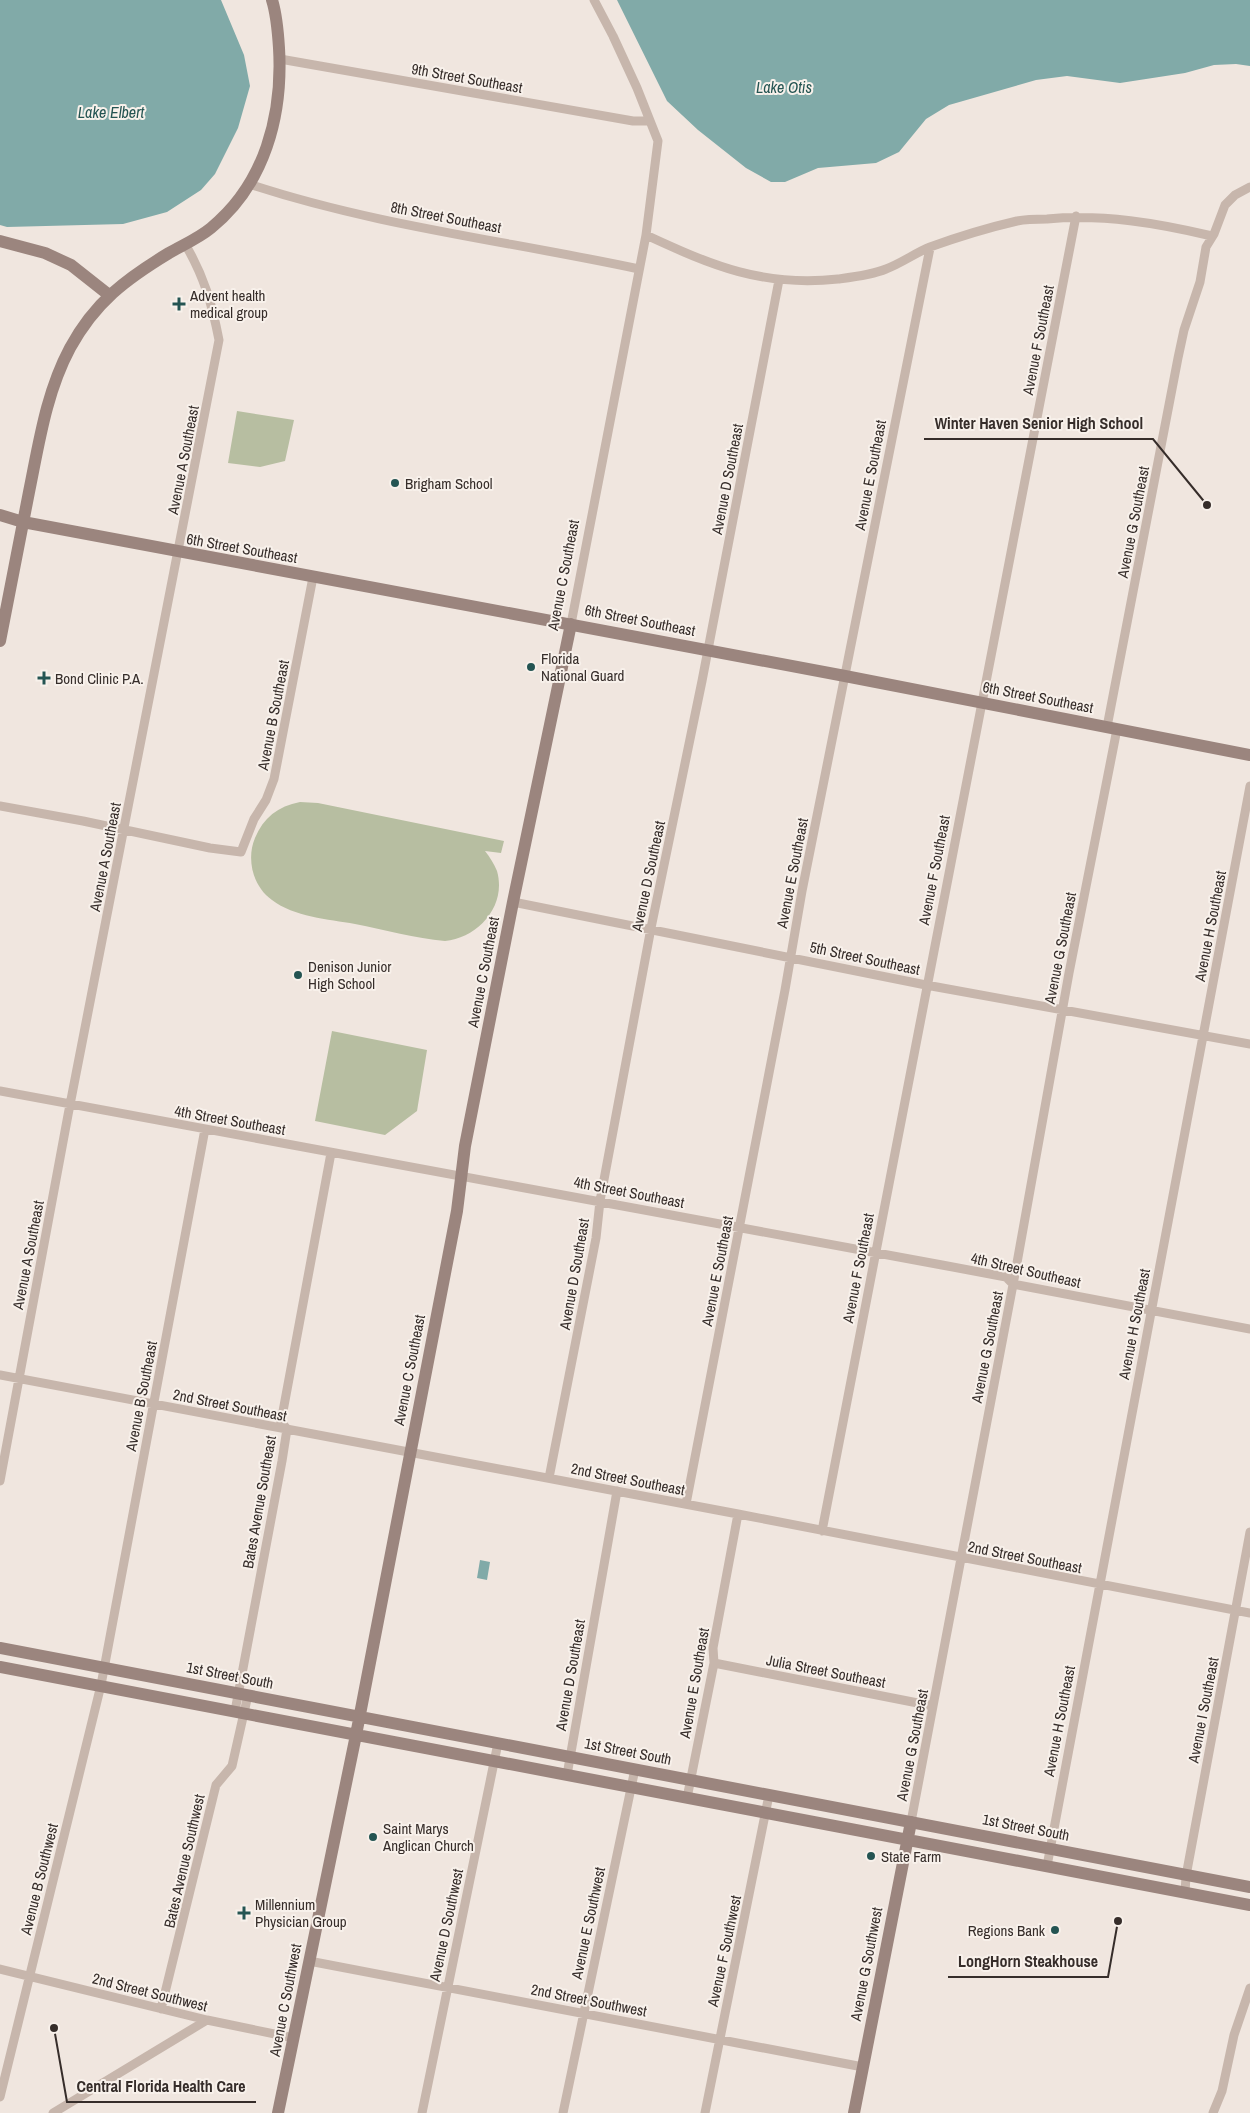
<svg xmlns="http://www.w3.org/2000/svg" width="1250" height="2113" font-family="'Archivo Narrow',sans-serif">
<rect width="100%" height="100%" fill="#f0e6df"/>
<path fill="#b7bea1" d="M237,411L294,420L285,461L260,467L228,463Z
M300,802L318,803L504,841L501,853L485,851C490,857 494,864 497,871C507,906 478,938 445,941C415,938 385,930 355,924C328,919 294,917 272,900C253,887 246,859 255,838C263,818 278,806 300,802Z
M332,1031L427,1050L417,1111L385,1135L315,1121Z"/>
<path fill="#81aaa8" d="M0,0H221L244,55L250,86L238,128L215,174L201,190L167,212L123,224L7,227L0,225Z
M617,0H1250V66L1236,64L1214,65L1185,73L1120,83L1067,76L1036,80L949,105L926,119L899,152L876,163L818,168L785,182H771L746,168L698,130L667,101Z
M480,1560L490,1562L487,1580L477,1578Z"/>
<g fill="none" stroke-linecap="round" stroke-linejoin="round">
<path stroke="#c7b6ac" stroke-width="9" d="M280,59L633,121H650
M249,184C376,226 509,241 639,269
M646,235C713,266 762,287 838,279C854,277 872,275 886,269C902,263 915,253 930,247C955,238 991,227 1017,221C1027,219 1038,219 1047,219C1104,214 1157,223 1212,236
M571,624L646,235L658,141L637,88L613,36L594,0
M1107,727L1178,358L1184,330L1200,282L1206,247L1214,234L1225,205L1235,195L1250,187
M0,806L83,821L210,848L241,852L254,819L266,800L274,779L313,577
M513,902L926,985L1250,1044
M0,1091L942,1265L1006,1277L1013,1284L1250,1329
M0,1375L738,1514L1250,1613
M549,1478L596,1238L600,1201L651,928L702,681L779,280
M0,1481L68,1115L219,340C212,304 204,276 185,244
M686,1504L785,990L802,891L930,248
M822,1531L1076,216
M714,1663L933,1706
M235,1711L282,1461L287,1429L281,1422L331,1153
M567,1775L617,1491
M687,1798L714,1663L713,1648L738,1514
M911,1822L1015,1274L1069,973L1117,729
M1047,1866L1250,786
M1185,1893L1186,1876L1250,1532
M309,1961L863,2067
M0,1969L207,2020L294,2038
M161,2009L214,1793L216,1785L232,1766L248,1695
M0,2097L101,1685L205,1129
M53,2113L207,2020
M422,2113L498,1743
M563,2113L635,1769
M705,2113L769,1795
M1213,2113L1222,2091L1234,2035L1250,1988"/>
<path stroke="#9b857e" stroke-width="12" d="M0,241L45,253L71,265L109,295
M0,515L23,522L845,676L1250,755
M0,641C10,591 19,542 29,492C39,443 46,393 70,348C95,302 126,279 169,253C183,245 199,238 211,228C265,184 283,115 279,48C278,32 277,16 272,0
M0,1648L1250,1887
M0,1667L1250,1905
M278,2113L356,1735L457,1211L465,1146L513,902L571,624
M854,2113L911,1822"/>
</g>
<g fill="#245452" stroke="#f8f1eb" stroke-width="2">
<path d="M176.5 296.5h5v5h5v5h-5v5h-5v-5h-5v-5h5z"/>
<circle cx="395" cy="483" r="5"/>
<circle cx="531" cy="667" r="5"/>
<path d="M41.5 670.5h5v5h5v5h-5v5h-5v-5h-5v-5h5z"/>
<circle cx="298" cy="975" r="5"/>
<circle cx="373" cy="1837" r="5"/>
<circle cx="871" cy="1856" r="5"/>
<path d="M241.5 1905.5h5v5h5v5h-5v5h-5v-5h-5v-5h5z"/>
<circle cx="1055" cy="1930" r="5"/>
</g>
<g text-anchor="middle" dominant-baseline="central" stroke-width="4" stroke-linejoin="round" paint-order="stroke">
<g font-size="15" fill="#362d2a" stroke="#f8f1eb">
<text transform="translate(467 78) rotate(10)">9th Street Southeast</text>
<text transform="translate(446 217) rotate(11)">8th Street Southeast</text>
<text transform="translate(1038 340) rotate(-79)">Avenue F Southeast</text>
<text transform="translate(183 460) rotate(-79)">Avenue A Southeast</text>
<text transform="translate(870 475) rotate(-79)">Avenue E Southeast</text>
<text transform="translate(727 479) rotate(-79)">Avenue D Southeast</text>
<text transform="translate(1133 522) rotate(-79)">Avenue G Southeast</text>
<text transform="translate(242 548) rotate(10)">6th Street Southeast</text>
<text transform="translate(563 575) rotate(-79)">Avenue C Southeast</text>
<text transform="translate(640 620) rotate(11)">6th Street Southeast</text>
<text transform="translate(1038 697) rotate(11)">6th Street Southeast</text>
<text transform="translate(273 715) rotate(-79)">Avenue B Southeast</text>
<text transform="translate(105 857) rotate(-79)">Avenue A Southeast</text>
<text transform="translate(934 870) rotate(-79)">Avenue F Southeast</text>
<text transform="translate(792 873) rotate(-79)">Avenue E Southeast</text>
<text transform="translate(648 876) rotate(-78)">Avenue D Southeast</text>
<text transform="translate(1210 926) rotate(-79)">Avenue H Southeast</text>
<text transform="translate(1060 948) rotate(-79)">Avenue G Southeast</text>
<text transform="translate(865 958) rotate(12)">5th Street Southeast</text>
<text transform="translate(483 972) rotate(-79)">Avenue C Southeast</text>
<text transform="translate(230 1120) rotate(10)">4th Street Southeast</text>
<text transform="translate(629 1192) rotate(11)">4th Street Southeast</text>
<text transform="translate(28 1255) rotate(-79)">Avenue A Southeast</text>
<text transform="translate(858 1268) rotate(-79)">Avenue F Southeast</text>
<text transform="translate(1026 1270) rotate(13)">4th Street Southeast</text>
<text transform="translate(717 1271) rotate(-79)">Avenue E Southeast</text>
<text transform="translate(574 1274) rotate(-80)">Avenue D Southeast</text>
<text transform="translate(1134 1324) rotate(-79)">Avenue H Southeast</text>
<text transform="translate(987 1347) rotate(-79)">Avenue G Southeast</text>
<text transform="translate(409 1370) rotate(-79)">Avenue C Southeast</text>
<text transform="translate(141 1396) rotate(-79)">Avenue B Southeast</text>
<text transform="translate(230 1405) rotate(11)">2nd Street Southeast</text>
<text transform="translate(628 1479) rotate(11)">2nd Street Southeast</text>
<text transform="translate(259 1502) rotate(-80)">Bates Avenue Southeast</text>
<text transform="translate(1025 1557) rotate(11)">2nd Street Southeast</text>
<text transform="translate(826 1671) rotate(11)">Julia Street Southeast</text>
<text transform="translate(230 1675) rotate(11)">1st Street South</text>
<text transform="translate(570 1675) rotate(-80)">Avenue D Southeast</text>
<text transform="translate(694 1683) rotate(-80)">Avenue E Southeast</text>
<text transform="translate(1203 1710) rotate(-79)">Avenue I Southeast</text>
<text transform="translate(1059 1721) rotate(-79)">Avenue H Southeast</text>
<text transform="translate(912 1745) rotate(-79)">Avenue G Southeast</text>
<text transform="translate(628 1751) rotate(11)">1st Street South</text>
<text transform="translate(1026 1827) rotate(11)">1st Street South</text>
<text transform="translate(184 1861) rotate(-77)">Bates Avenue Southwest</text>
<text transform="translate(39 1879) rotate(-76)">Avenue B Southwest</text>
<text transform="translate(588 1923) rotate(-78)">Avenue E Southwest</text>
<text transform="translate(446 1925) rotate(-78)">Avenue D Southwest</text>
<text transform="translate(724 1951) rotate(-78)">Avenue F Southwest</text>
<text transform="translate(866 1964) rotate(-79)">Avenue G Southwest</text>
<text transform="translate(150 1992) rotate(14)">2nd Street Southwest</text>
<text transform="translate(285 2000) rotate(-79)">Avenue C Southwest</text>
<text transform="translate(589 2000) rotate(11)">2nd Street Southwest</text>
</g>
<g font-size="15" fill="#362d2a" stroke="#f8f1eb" text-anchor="start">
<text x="190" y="295">Advent health<tspan x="190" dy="17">medical group</tspan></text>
<text x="405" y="483">Brigham School</text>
<text x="541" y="658">Florida<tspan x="541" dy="17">National Guard</tspan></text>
<text x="55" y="678">Bond Clinic P.A.</text>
<text x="308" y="966">Denison Junior<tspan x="308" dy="17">High School</tspan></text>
<text x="383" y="1828">Saint Marys<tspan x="383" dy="17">Anglican Church</tspan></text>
<text x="881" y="1856">State Farm</text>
<text x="255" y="1904">Millennium<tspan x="255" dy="17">Physician Group</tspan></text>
<text x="1045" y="1930" text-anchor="end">Regions Bank</text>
</g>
<g font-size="16" font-style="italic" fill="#245452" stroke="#f8f1eb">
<text x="784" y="87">Lake Otis</text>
<text x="111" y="112">Lake Elbert</text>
</g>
</g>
<path fill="none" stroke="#362d2a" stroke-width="2" d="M1207 505L1153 439H924M1118 1921L1108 1977H948M54 2028L67 2102H256"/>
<g fill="#362d2a" stroke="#f8f1eb" stroke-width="2">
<circle cx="1207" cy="505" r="5"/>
<circle cx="1118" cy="1921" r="5"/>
<circle cx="54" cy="2028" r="5"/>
</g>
<g font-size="16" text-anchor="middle" font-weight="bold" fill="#362d2a" stroke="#f8f1eb" stroke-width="4" stroke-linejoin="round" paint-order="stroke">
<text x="1039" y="429">Winter Haven Senior High School</text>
<text x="1028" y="1967">LongHorn Steakhouse</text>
<text x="161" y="2092">Central Florida Health Care</text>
</g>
</svg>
